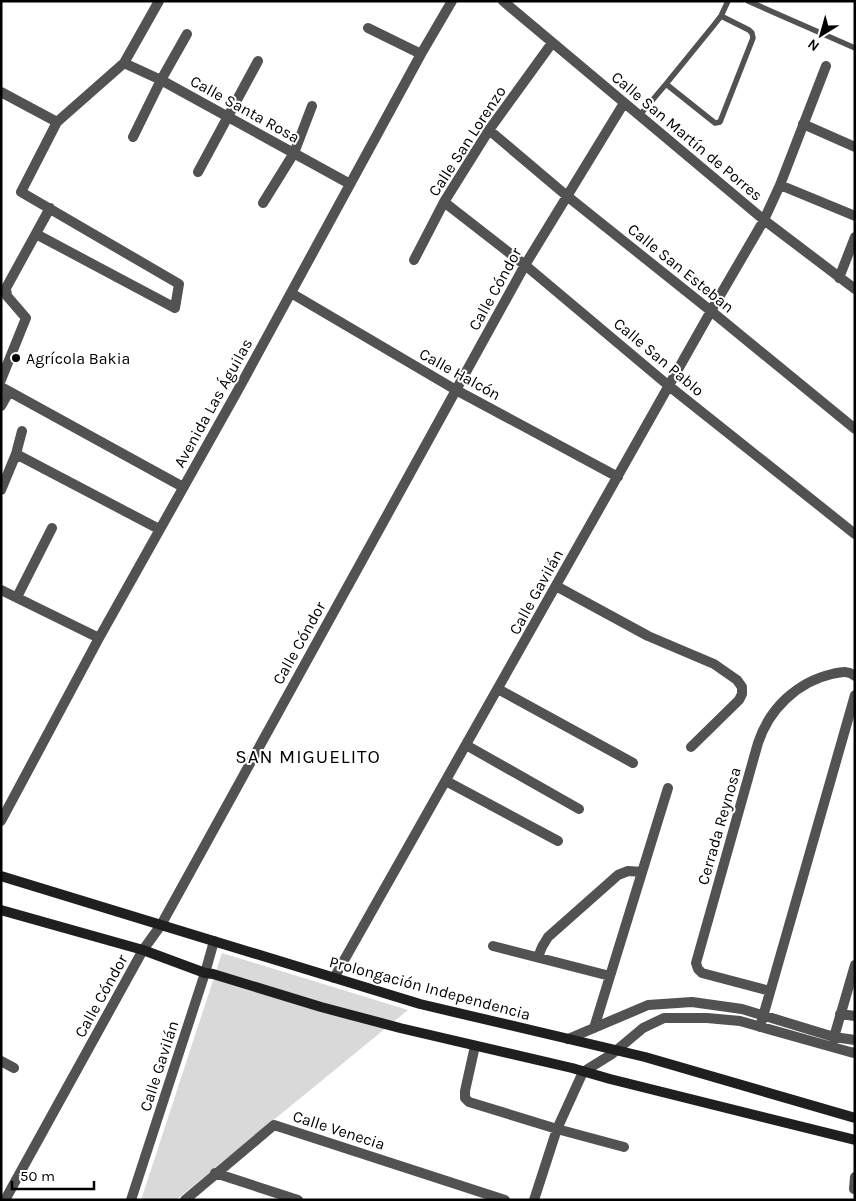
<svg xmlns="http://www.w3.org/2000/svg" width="856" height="1201" font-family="Karla,sans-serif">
<rect width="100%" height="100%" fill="#fff"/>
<path fill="#d9d9d9" d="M222,953L408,1010L176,1200H141Z"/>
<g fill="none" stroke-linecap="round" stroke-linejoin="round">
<path stroke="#525252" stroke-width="5.5" d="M748,1L855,48
M721,16L749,30L752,33L753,38L720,122L715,123L666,84L714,25L721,16L728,1
M639,116L666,84"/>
<path stroke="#525252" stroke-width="10" d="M503,1L764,220L855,289
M368,28L421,54
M124,63L161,80L350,184
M1,92L57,122
M803,124L855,147
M489,130L567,196L711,311L855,429
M133,137L161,80L187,34
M198,172L258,61
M780,185L855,216
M444,202L525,265L669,386L855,534
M263,203L294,153L312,106
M36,234L175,308L179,284L21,192L57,122L124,63L159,1
M414,260L444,202L489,130L552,43
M839,278L855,237
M291,293L456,390L618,477
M1,380L26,318L7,296L6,288L50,208
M1,387L183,487
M1,406L9,392
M16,454L159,529
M1,490L16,454L22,431
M556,586L648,636L714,664L737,680L742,687V694L739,700L691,747
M1,590L99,638
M17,597L52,528
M498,689L633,763
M466,745L579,809
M446,781L558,841
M1,821L99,638L238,390L421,54L452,1
M493,946L610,976
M538,957L542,947L548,937L618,875L628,871L642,872
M334,978L711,311L764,220L780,185L826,66
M770,991L702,973L698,969L696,963L758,743C769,709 797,682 832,674C841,672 848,670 855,676
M840,1014L855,1016
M760,1027L855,695
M594,1028L668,788
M568,1039L648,1005L692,1002L742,1009L834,1037L855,1040
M832,1044L855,965
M475,1046L465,1091V1098L469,1102L557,1129L624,1147
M1,1061L14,1068
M215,1173L298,1200
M854,1189L855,1177
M5,1200L143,950L161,925L525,265L624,103
M131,1200L205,973L214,941
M185,1200L274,1125L505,1200
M534,1200L557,1129L583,1072L612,1054L643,1028L664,1018H707L740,1021L850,1052L855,1053"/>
<path stroke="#1f1f1f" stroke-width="10" d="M1,876L420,1004L645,1057L855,1118
M1,910L143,950L205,973L213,974L321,1007L400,1028L572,1068L610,1079L855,1140"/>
</g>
<circle fill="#000" stroke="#fff" stroke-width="2" cx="16" cy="358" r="5"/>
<g text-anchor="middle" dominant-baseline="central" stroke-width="4" stroke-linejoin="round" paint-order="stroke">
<g font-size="16" fill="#000" stroke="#fff">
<text transform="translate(245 109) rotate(29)">Calle Santa Rosa</text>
<text transform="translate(687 136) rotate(40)">Calle San Martín de Porres</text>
<text transform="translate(467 141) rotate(-57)">Calle San Lorenzo</text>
<text transform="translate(681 268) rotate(39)">Calle San Esteban</text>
<text transform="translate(495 289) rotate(-61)">Calle Cóndor</text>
<text transform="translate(659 357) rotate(40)">Calle San Pablo</text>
<text transform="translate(460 374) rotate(29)">Calle Halcón</text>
<text transform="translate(213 403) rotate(-61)">Avenida Las Águilas</text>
<text transform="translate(536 592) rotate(-61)">Calle Gavilán</text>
<text transform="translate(299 643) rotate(-61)">Calle Cóndor</text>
<text transform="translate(719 826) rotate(-74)">Cerrada Reynosa</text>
<text transform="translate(430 988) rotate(15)">Prolongación Independencia</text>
<text transform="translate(101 996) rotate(-61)">Calle Cóndor</text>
<text transform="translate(159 1066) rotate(-72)">Calle Gavilán</text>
<text transform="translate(339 1130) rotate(18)">Calle Venecia</text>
</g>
<g font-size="16" fill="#000" stroke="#fff" text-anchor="start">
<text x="26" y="358">Agrícola Bakia</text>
</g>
<g font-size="19" letter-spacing="1" fill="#000" stroke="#fff">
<text x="308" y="757">SAN MIGUELITO</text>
</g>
</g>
<rect width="856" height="1201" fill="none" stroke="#000000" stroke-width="5"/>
<g transform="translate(821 35) rotate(217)" stroke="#ffffff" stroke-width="4" paint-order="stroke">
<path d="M0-4L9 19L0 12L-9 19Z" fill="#000000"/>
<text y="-8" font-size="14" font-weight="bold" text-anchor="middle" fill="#000000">N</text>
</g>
<path d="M12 1181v8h82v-8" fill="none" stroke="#000000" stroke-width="2.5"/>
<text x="20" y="1181" font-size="15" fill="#000000" stroke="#ffffff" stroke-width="4" paint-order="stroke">50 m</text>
</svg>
